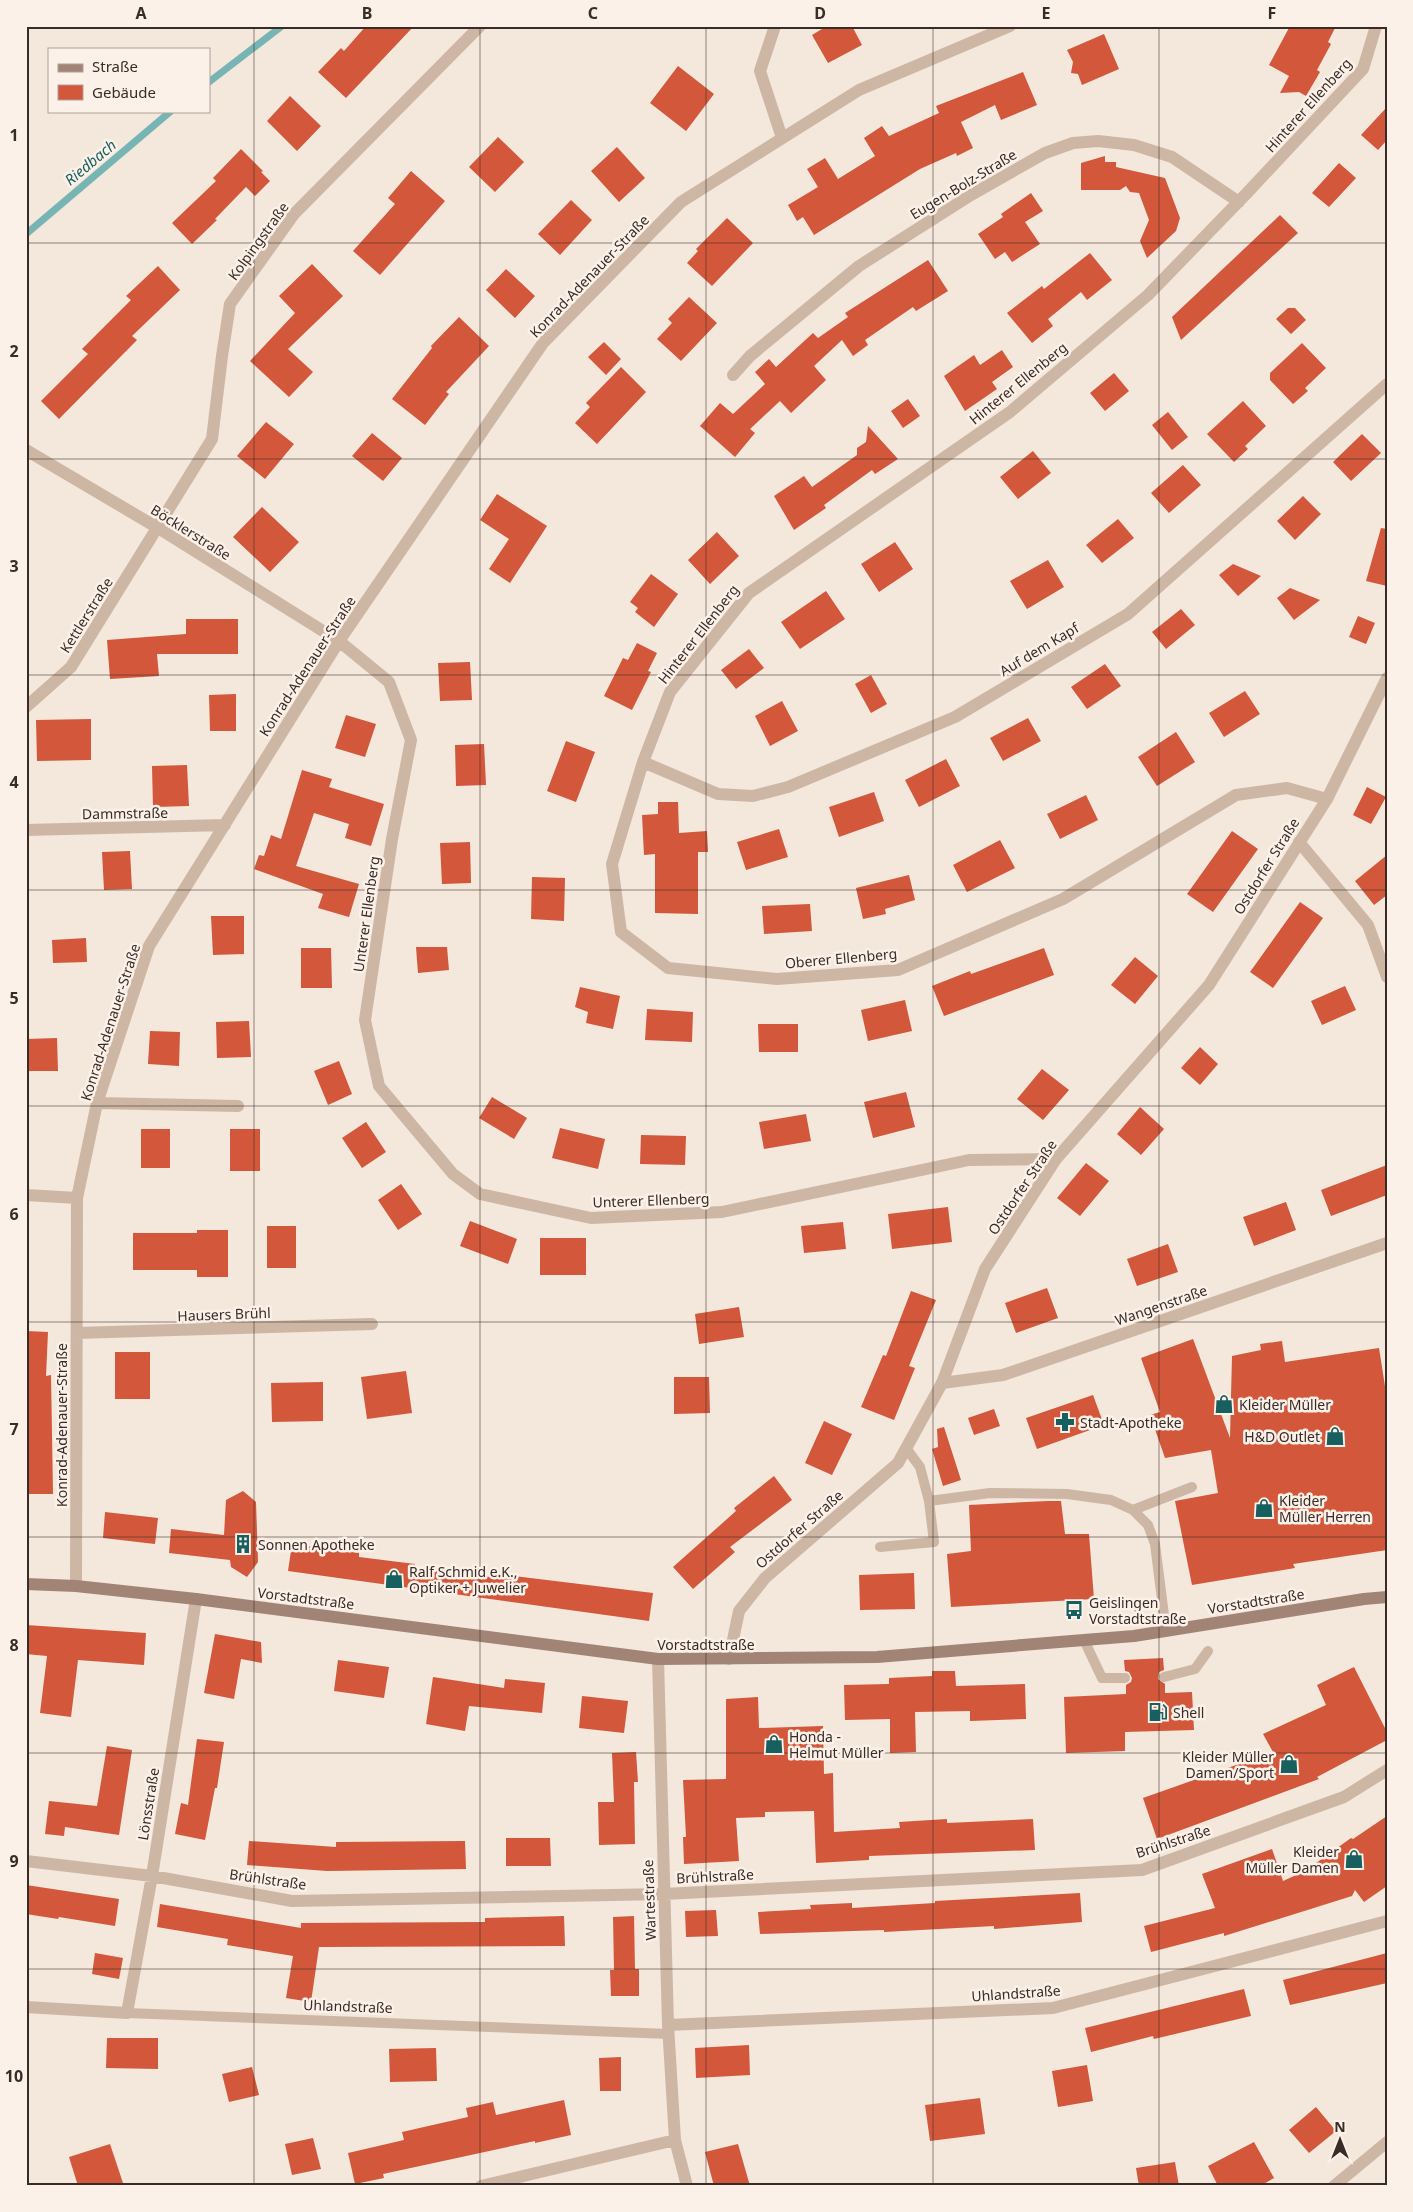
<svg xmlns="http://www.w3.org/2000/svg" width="1413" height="2212" font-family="'Noto Sans',sans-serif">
<rect width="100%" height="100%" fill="#f4e7db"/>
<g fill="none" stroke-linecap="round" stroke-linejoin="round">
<path stroke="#77b5b4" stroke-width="7" d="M209,82L282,26
M26,234L171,111"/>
</g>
<path fill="#d2573b" d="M366,26H414L346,98L318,72L341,48L344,51Z
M827,26H852L862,45L828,63L812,35Z
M1290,26H1336L1328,42L1331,44L1317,70L1320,72L1306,96L1299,92L1280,93L1289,76L1269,65Z
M1104,34L1119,69L1082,85L1078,74L1071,73L1073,62L1067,50Z
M678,66L714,94L686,131L650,103Z
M1023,72L1037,105L1001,120L995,105L961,122L973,148L957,156L956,153L920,169L814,235L803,217L797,221L788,205L818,187L807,169L825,158L838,179L875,156L864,138L882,126L889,136L939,113L936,106Z
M290,96L321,126L297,151L267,121Z
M1387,107V140L1378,150L1361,135Z
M498,137L524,162L495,192L469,167Z
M617,147L645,178L619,202L591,171Z
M241,149L263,171L261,172L270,181L255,196L246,187L215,219L217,220L192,244L172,223L216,181L213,178Z
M1105,156V162H1116V167L1165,178L1180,218L1176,231L1147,258L1140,241L1149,220L1139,193L1130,192L1126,186L1120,190H1081V163Z
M1339,163L1356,178L1329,207L1312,193Z
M411,171L445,201L380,275L353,251L395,204L388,198Z
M1031,193L1043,211L1025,222L1040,244L1012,262L1005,252L995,259L978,234L1003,217L1001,214Z
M571,200L592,220L560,255L538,234Z
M1280,215L1298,233L1181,340L1172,317Z
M727,218L753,243L712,286L687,263L698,251L696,249Z
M1090,253L1112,280L1087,300L1081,292L1048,319L1053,326L1032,343L1007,313L1042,286L1044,289Z
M928,260L948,291L916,311L913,307L865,340L868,345L853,356L842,340L814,366L826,380L791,413L780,401L750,429L755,433L735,457L700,426L720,403L733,414L765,384L755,372L769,359L776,367L813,333L818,338L848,317L845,313Z
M312,264L343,296L288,349L313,372L289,397L250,361L295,313L279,296Z
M158,266L180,290L132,336L137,340L59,419L41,401L88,354L82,349L131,300L126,296Z
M506,269L535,296L515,318L486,290Z
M689,297L717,323L681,361L657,339L672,323L668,319Z
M1288,308H1295L1306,320L1291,334L1276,319Z
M459,317L489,346L446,392L449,394L425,425L392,399L432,348L431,346Z
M604,342L621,359L606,375L588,357Z
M1302,343L1326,368L1305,388L1308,391L1293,404L1270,380V373Z
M1002,350L1013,367L992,382L997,389L965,411L944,376L974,355L980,365Z
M621,367L646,392L597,444L575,423L590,407L586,403Z
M1114,373L1129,391L1105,411L1090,393Z
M908,399L920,416L903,428L891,411Z
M1243,401L1266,426L1245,446L1248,449L1234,462L1207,434Z
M1168,412L1188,437L1172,450L1152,425Z
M266,422L294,444L265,479L237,456Z
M868,426L898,459L875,474L872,470L824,505L826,508L794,530L774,496L804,476L812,487L857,455V448L866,442Z
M372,433L402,458L383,481L352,456Z
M1362,434L1381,453L1351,481L1333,462Z
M1033,451L1051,473L1018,499L1000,477Z
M1183,465L1201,485L1169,513L1151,493Z
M497,494L547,526L510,583L489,569L509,539L480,520Z
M1303,496L1321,514L1295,540L1277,521Z
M262,507L299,542L270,572L233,537Z
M1118,519L1134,538L1102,563L1086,545Z
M1381,528L1387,529V586L1366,581Z
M717,532L739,556L710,584L688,560Z
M895,542L913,569L879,592L861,564Z
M1048,560L1064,587L1027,609L1010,581Z
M1233,564L1261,576L1238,596L1219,575Z
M651,574L678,594L654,627L635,612L638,608L630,602Z
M1290,588L1320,600L1294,620L1277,598Z
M826,591L845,619L800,649L781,622Z
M1181,609L1195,625L1166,649L1152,632Z
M1358,616L1375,623L1366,644L1349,637Z
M186,619H238V654H157L159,676L110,679L107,640L186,634Z
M637,643L657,653L648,671L651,672L632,710L604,696L623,658L628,660Z
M749,649L764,668L736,689L721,670Z
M470,662L472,700L440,701L438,663Z
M1105,664L1121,686L1087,709L1071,687Z
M871,675L887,704L871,713L855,684Z
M1245,691L1260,714L1224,737L1209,713Z
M236,694V731H210L209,695Z
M782,701L798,731L770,746L755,716Z
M346,715L376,724L365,757L335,748Z
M1028,718L1041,741L1003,761L990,738Z
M91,719V760L37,761L36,720Z
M1176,732L1195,762L1157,786L1138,757Z
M566,741L595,752L576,802L547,791Z
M484,744L486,785L456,786L455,745Z
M946,759L960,786L919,807L905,780Z
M187,765L189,806L153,807L152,766Z
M302,770L332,779L329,787L384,804L371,846L345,838L349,824L314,813L296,866L359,884L349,917L318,908L323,894L254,869L259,855L264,856L271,835L281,839Z
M1367,787L1386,797L1371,824L1353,815Z
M874,792L884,821L839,837L829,807Z
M1086,795L1098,820L1060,839L1047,814Z
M658,802H678L679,833L707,831L708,852H698V914L655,913V854L644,855L642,815L658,814Z
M779,829L788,857L746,870L737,842Z
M1232,831L1258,849L1213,912L1187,894Z
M1000,840L1015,868L967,892L953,865Z
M470,842L471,883L442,884L440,843Z
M130,851L132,889L104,890L102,852Z
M1387,855V895L1374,905L1355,881Z
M909,875L915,900L885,909L886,914L863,919L856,888Z
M532,877L565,878L564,921L531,919Z
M1300,902L1323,918L1273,988L1250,972Z
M810,904L812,931L764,934L762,906Z
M211,916H244V954L213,955Z
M86,938L87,962L53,963L52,940Z
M416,947H447L449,970L418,973Z
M301,948H331L332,988H301Z
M1044,948L1054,975L944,1016L932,986L970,971L971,974Z
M1135,957L1158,976L1135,1004L1111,985Z
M1345,986L1356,1010L1322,1025L1311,1001Z
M580,987L620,996L613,1029L586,1023L588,1012L575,1007Z
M905,1000L912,1031L868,1041L861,1010Z
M647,1009L693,1012L692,1042L645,1040Z
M249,1021L251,1057L217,1058L216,1022Z
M758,1024H798V1052H759Z
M150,1031L180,1032L179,1066L148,1064Z
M57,1038L58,1071H26V1039Z
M1200,1047L1218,1064L1200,1085L1181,1068Z
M339,1061L352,1094L328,1105L314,1071Z
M1042,1069L1069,1090L1043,1120L1017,1099Z
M906,1092L915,1127L873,1138L864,1102Z
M492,1097L527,1118L514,1139L479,1118Z
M1140,1107L1164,1129L1141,1155L1117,1134Z
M806,1114L811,1141L764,1149L759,1122Z
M366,1122L386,1152L362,1168L342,1138Z
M560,1128L605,1139L598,1169L552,1158Z
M141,1129H170V1168H141Z
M230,1129H260V1171H230Z
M641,1135L686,1136L685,1165L640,1164Z
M1086,1163L1109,1181L1080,1216L1057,1198Z
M1387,1165V1195L1331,1216L1321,1190Z
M401,1184L422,1214L398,1230L378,1200Z
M1286,1202L1296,1230L1254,1246L1243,1217Z
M948,1207L952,1242L892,1249L888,1214Z
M470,1221L517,1239L508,1264L460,1246Z
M843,1222L846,1249L804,1253L801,1226Z
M267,1226H296V1268H267Z
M197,1230H228V1277H197V1270H133V1233H197Z
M540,1238H586V1275H540Z
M1168,1244L1178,1272L1137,1286L1127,1259Z
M1047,1288L1058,1318L1016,1333L1005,1303Z
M911,1291L936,1300L909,1366L915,1368L894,1420L861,1407L883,1355L886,1356Z
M739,1307L744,1337L699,1344L695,1314Z
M26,1331L48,1332L46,1376L51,1375L53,1494H26Z
M1193,1339L1230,1438L1232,1356L1261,1350L1260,1344L1282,1341L1285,1362L1379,1348L1387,1399V1550L1293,1564L1295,1568L1192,1585L1175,1501L1218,1493L1211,1450L1165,1458L1150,1415L1160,1412L1141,1358Z
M115,1352H150V1399H115Z
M406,1371L412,1413L367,1419L361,1377Z
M674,1377H709L710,1413L674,1414Z
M323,1382V1421L272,1422L271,1383Z
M1093,1395L1104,1425L1037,1449L1026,1418Z
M994,1409L1000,1426L974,1435L968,1418Z
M824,1421L852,1434L832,1475L805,1463Z
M944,1427L961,1480L943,1486L932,1449L938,1447L937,1429Z
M774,1476L792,1500L730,1547L735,1552L693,1589L673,1567L736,1511L734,1508Z
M243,1491L256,1502L258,1562L247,1577L231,1567L230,1560L169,1553L171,1529L224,1535L226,1500Z
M1048,1501H1061L1065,1534H1089L1094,1599L951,1607L947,1554L971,1551L969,1505Z
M105,1512L158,1518L155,1544L103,1538Z
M292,1544L359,1553V1557L415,1564V1567L490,1577V1573L653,1593L649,1621L288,1571Z
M914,1573L915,1609L860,1610L859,1575Z
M26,1625L146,1633L144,1665L78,1660L71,1717L40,1713L47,1656L26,1654Z
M215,1634L261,1642L262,1663L241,1659L234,1699L204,1693Z
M1163,1658L1164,1670L1159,1672L1158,1679L1165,1684V1693L1192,1692L1194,1730L1125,1732V1751L1066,1753L1064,1697L1126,1694V1685L1131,1682L1132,1678L1129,1672L1125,1671L1124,1660Z
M338,1660L389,1667L384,1698L334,1691Z
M1354,1667L1387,1732V1740L1317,1777L1319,1779L1157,1839L1143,1798L1273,1752L1263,1734L1326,1705L1317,1685Z
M932,1671H955L956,1686L1025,1684L1026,1719L970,1721V1711L915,1712L916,1752L890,1753V1719L845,1720L844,1685L889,1684V1678L932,1676Z
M433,1677L504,1688L505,1679L545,1683L542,1713L469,1706L465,1731L426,1724Z
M582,1696L628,1701L624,1733L579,1728Z
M758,1697L759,1728L823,1726L824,1774L833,1773L834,1832L900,1828L899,1822L947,1819V1823L1033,1819L1035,1850L869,1856V1860L816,1863L814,1811L765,1812V1817L736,1818L739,1861L684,1864L683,1837H686L683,1780L726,1779V1699Z
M197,1739L224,1742L217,1788H215L205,1840L175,1834L181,1803L188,1805Z
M107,1746L132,1750L119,1835L65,1827L64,1836L45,1834L49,1801L97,1806Z
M636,1752L638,1782H634L635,1844L599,1845L598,1802H614L612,1753Z
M1387,1816V1886L1364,1902L1355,1890L1352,1896L1224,1936V1933L1151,1952L1144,1926L1215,1908L1202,1874L1272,1849L1283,1881L1305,1871L1351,1838L1353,1839Z
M506,1838H550L551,1866H506Z
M249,1841L336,1847V1842L465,1841L466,1869L327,1871L247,1865Z
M26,1885L119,1899L115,1926L59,1917L58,1919L26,1914Z
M1080,1893L1082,1922L994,1929V1926L884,1932V1930L760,1934L758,1912L811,1909L810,1905L852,1903V1908L935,1903V1901Z
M160,1904L301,1928V1923L485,1922V1918L564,1916L565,1946L319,1947L311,2002L286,1998L293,1956L227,1945L228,1939L157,1927Z
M716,1910L718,1936L686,1937L685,1911Z
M634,1916L635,1969H639V1996H611L610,1970H614L613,1917Z
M95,1953L123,1958L119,1979L92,1974Z
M1387,1953V1983L1290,2005L1283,1980Z
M1244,1989L1251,2016L1154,2039L1153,2036L1091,2052L1085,2028Z
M107,2038H158V2069L106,2068Z
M749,2045L750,2075L696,2078L695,2048Z
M436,2048L437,2081L390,2082L389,2049Z
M621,2057V2091H600L599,2058Z
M1087,2065L1093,2101L1058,2107L1052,2071Z
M252,2067L259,2095L229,2102L222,2074Z
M980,2098L985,2134L930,2141L925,2105Z
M564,2100L571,2135L535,2143V2141L383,2174L384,2178L355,2184L348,2153L404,2140L402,2132L468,2117L466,2108L493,2102L496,2115Z
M1316,2107L1336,2131L1309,2153L1289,2130Z
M313,2138L321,2169L292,2175L285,2144Z
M1254,2142L1274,2178L1260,2186H1218L1208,2166Z
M110,2144L124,2186H78L69,2157Z
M738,2144L750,2186H714L705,2152Z
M1175,2162L1179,2186H1139L1136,2168Z"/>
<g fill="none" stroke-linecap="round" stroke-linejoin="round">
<path stroke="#ceb6a5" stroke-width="10" d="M929,1501L990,1493L1067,1494L1111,1500L1133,1510L1148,1525L1155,1544L1166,1631
M1133,1510L1192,1487
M880,1547L934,1542L929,1501L920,1467L906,1448
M1084,1640L1102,1678H1125
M1164,1677L1195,1669L1208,1651
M127,2013L669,2034"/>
<path stroke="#ceb6a5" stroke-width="12" d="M775,26L760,71L782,138
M733,375L750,356L859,266L971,195L1045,153L1073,143L1098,141L1134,145L1172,157L1239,202
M26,450L158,528L339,641L389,682L411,740L392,839L365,1020L379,1086L453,1174L480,1194L591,1218L722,1212L969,1160L1056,1159
M26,707L71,667L212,439L222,356L230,304L294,214L480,26
M643,762L718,794L753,796L788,787L955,717L1128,614L1387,384
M1327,799L1287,788L1236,795L1063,899L898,970L777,979L668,968L621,932L612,864L643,762L670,692L749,593L1010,412L1148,295L1247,193L1363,69L1376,26
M26,830L225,825
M1299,842L1368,925L1387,977
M97,1103L238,1106
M26,1195L77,1198
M77,1333L372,1324
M942,1383L1003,1375L1387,1243
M76,1586L77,1198L97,1103L149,946L339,641L543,343L681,202L859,90L1010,26
M658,1659L668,2025L675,2140L687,2186
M26,1861L152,1876L292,1901L664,1894L1142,1870L1344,1797L1387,1770
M26,2007L127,2013L152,1876L196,1599
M668,2025L1053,2008L1387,1921
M481,2186L675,2140
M1334,2186L1387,2142"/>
<path stroke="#ceb6a5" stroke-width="12" d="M729,1659L739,1611L765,1578L898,1463L942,1383L985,1269L1056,1159L1209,985L1327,799L1387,678"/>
<path stroke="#a28476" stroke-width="12" d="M26,1584L76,1586L196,1599L658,1659L877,1657L1084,1640L1134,1636L1364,1599L1387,1597"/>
</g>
<path fill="none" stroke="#392c27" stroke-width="1" stroke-opacity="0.55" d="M254,26V2186M480,26V2186M706,26V2186M933,26V2186M1159,26V2186M26,243H1387M26,459H1387M26,675H1387M26,890H1387M26,1106H1387M26,1322H1387M26,1537H1387M26,1753H1387M26,1969H1387"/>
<defs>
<g id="shop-bare" transform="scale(1.5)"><path d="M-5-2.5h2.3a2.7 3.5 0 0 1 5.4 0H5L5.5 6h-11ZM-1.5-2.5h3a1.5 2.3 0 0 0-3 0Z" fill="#185f5f" stroke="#fbf1e8" stroke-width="2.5" paint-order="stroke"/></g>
<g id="pharmacy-bare" transform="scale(1.5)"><path d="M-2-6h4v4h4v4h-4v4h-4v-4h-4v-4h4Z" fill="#185f5f" stroke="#fbf1e8" stroke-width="2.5" paint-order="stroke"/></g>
<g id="building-bare" transform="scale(1.5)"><path d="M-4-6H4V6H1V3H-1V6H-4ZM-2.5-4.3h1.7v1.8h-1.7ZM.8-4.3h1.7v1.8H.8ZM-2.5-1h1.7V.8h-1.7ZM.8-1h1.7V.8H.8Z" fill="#185f5f" stroke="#fbf1e8" stroke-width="2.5" paint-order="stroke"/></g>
<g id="bus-bare" transform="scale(1.5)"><path d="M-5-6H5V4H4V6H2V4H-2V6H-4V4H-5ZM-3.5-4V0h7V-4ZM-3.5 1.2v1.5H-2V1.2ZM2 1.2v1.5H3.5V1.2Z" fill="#185f5f" stroke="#fbf1e8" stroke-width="2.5" paint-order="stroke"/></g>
<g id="fuel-bare" transform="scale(1.5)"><path d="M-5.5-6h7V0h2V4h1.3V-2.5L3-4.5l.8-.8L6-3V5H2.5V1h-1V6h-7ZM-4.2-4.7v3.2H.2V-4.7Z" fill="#185f5f" stroke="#fbf1e8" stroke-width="2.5" paint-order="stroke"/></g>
</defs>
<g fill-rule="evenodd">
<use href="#shop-bare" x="1224" y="1404"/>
<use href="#pharmacy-bare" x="1065" y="1422"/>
<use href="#shop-bare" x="1335" y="1436"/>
<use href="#shop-bare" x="1264" y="1508"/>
<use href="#building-bare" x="243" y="1544"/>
<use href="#shop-bare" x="394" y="1579"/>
<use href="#bus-bare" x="1074" y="1610"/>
<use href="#fuel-bare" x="1158" y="1712"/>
<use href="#shop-bare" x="774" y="1744"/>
<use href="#shop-bare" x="1289" y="1764"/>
<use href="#shop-bare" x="1354" y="1859"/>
</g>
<g text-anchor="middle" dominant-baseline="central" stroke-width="5" stroke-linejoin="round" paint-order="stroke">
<g font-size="14" fill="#392c27" stroke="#fbf1e8">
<text transform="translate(1308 105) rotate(-48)">Hinterer Ellenberg</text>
<text transform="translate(963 184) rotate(-31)">Eugen-Bolz-Straße</text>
<text transform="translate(258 241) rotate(-54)">Kolpingstraße</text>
<text transform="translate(589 276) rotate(-46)">Konrad-Adenauer-Straße</text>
<text transform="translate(1018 383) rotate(-39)">Hinterer Ellenberg</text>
<text transform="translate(191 532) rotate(32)">Böcklerstraße</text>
<text transform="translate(86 615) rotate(-58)">Kettlerstraße</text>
<text transform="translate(698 634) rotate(-52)">Hinterer Ellenberg</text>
<text transform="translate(1039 649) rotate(-31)">Auf dem Kapf</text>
<text transform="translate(307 666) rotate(-57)">Konrad-Adenauer-Straße</text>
<text transform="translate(125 813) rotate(-1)">Dammstraße</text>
<text transform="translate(1266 866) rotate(-58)">Ostdorfer Straße</text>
<text transform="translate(366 914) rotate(-82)">Unterer Ellenberg</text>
<text transform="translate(841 958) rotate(-5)">Oberer Ellenberg</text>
<text transform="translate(110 1022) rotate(-72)">Konrad-Adenauer-Straße</text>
<text transform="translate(1022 1187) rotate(-56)">Ostdorfer Straße</text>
<text transform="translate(651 1200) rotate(-2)">Unterer Ellenberg</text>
<text transform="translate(1161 1305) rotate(-19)">Wangenstraße</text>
<text transform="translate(224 1314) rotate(-2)">Hausers Brühl</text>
<text transform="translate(61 1425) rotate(-90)">Konrad-Adenauer-Straße</text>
<text transform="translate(799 1529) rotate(-41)">Ostdorfer Straße</text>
<text transform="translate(306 1598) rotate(7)">Vorstadtstraße</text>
<text transform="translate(1256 1601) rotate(-9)">Vorstadtstraße</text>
<text x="706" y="1644">Vorstadtstraße</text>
<text transform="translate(148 1804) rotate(-81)">Lönsstraße</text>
<text transform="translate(1173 1841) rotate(-18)">Brühlstraße</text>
<text transform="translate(715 1876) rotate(-3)">Brühlstraße</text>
<text transform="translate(268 1879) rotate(8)">Brühlstraße</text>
<text transform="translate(649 1900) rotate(-92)">Wartestraße</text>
<text transform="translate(1016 1993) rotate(-4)">Uhlandstraße</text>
<text transform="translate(348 2006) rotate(2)">Uhlandstraße</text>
</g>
<g font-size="14" fill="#392c27" stroke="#fbf1e8" text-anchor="start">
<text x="1239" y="1404">Kleider Müller</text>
<text x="1080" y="1422">Stadt-Apotheke</text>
<text x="1320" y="1436" text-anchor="end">H&amp;D Outlet</text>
<text x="1279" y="1500">Kleider<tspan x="1279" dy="16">Müller Herren</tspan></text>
<text x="258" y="1544">Sonnen Apotheke</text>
<text x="409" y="1571">Ralf Schmid e.K.,<tspan x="409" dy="16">Optiker + Juwelier</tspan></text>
<text x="1089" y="1602">Geislingen<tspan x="1089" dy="16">Vorstadtstraße</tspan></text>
<text x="1173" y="1712">Shell</text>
<text x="789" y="1736">Honda -<tspan x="789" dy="16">Helmut Müller</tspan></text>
<text x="1274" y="1756" text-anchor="end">Kleider Müller<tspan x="1274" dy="16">Damen/Sport</tspan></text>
<text x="1339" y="1851" text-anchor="end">Kleider<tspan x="1339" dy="16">Müller Damen</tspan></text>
</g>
<g font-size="15" font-style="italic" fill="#185f5f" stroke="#fbf1e8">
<text transform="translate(90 162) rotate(-40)">Riedbach</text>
</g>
</g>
<rect width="1413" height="2212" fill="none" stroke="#fbf1e8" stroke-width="55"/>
<rect x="48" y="48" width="162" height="65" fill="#fbf1e8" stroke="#ada29b"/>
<rect x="58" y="64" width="25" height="8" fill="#a28476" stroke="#ada29b"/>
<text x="92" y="72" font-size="15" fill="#392c27">Straße</text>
<rect x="58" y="85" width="25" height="15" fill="#d2573b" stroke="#ada29b"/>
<text x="92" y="98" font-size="15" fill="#392c27">Gebäude</text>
<g transform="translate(1340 2140)" stroke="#fbf1e8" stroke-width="4" paint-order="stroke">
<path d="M0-4L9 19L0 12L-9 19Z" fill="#392c27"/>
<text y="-8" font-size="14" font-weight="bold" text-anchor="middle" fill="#392c27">N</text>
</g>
<rect x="28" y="28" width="1358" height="2156" fill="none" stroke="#392c27" stroke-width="2"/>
<g font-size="16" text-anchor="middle" font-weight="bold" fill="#392c27">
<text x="141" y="19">A</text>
<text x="367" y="19">B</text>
<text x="593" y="19">C</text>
<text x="820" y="19">D</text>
<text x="1046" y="19">E</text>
<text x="1272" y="19">F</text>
<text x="14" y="141">1</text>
<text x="14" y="357">2</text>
<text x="14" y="572">3</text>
<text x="14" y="788">4</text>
<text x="14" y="1004">5</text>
<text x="14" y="1220">6</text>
<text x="14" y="1435">7</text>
<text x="14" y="1651">8</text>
<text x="14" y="1867">9</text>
<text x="14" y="2082">10</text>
</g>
</svg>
